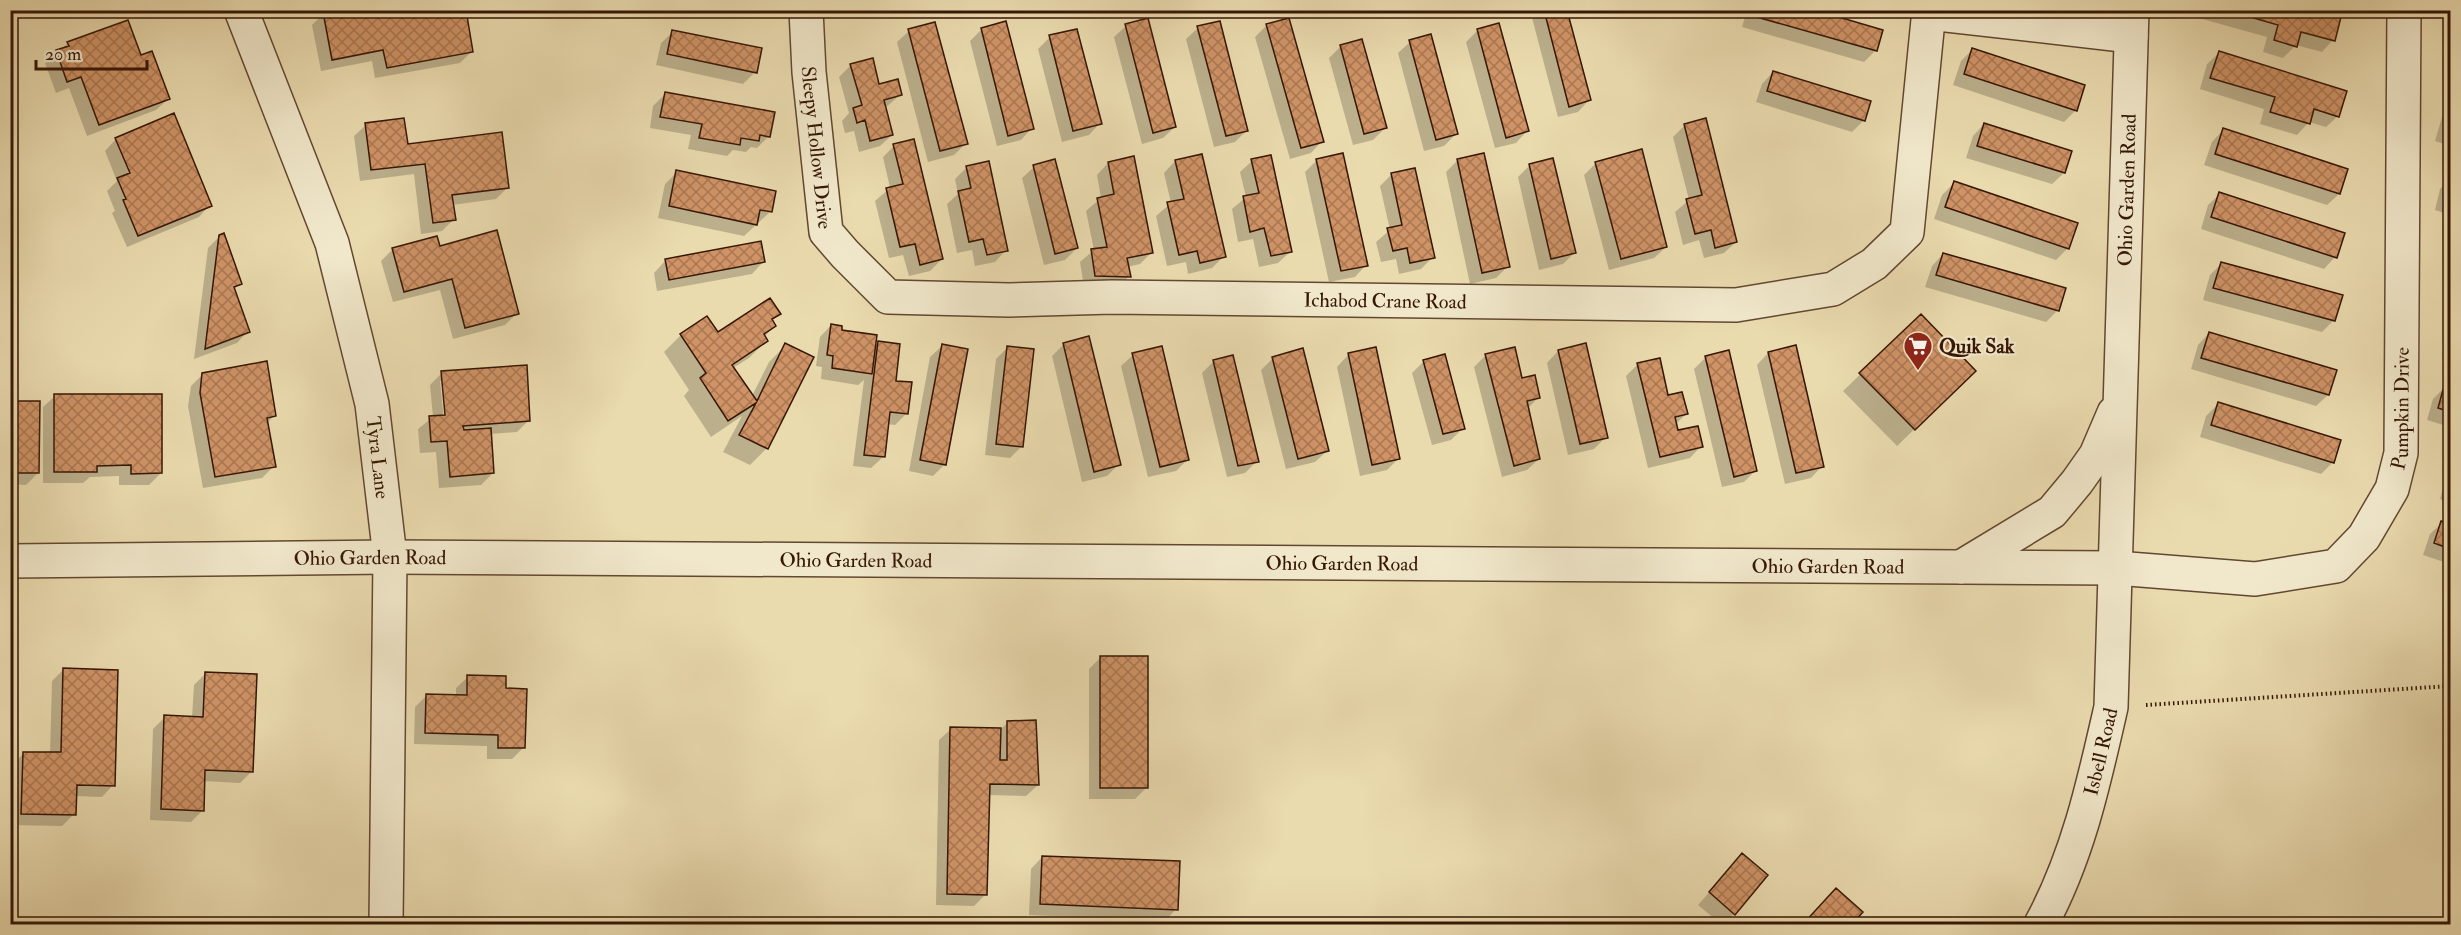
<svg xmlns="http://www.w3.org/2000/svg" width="2461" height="935" font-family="'IM FELL Double Pica',serif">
<defs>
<pattern id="building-cross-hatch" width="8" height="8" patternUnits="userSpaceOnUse" patternTransform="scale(1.5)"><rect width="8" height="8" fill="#cf9366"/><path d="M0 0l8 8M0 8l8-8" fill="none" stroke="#a97752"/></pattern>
</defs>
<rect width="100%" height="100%" fill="#eadbaf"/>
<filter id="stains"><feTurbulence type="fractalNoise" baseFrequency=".00333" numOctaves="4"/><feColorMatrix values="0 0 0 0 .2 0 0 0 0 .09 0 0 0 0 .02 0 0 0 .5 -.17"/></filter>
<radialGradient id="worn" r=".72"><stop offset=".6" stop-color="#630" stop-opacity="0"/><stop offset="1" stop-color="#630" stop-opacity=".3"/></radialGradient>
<path fill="#0003" fill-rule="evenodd" d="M1530,10H1566L1589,100L1578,112L1558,117Z
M1747,10H1810L1876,50L1864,62L1742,27Z
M2197,10H2327L2333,40L2322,52L2296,45L2283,58L2263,52L2267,37L2195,17Z
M324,13L369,16L472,51L460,63L375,78L372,61L321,71L312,25Z
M1287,20L1322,141L1311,153L1290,159L1255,37L1266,26Z
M1126,26L1175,127L1163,138L1142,144L1114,37Z
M1198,28L1247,130L1235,142L1214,147L1186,39Z
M982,29L1032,128L1021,140L997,146L970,41Z
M909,31L966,143L954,155L928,162L897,42Z
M1477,31L1527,131L1516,143L1495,148L1466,42Z
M673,32L755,72L743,84L656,65L661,43Z
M1050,37L1100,123L1089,135L1062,142L1038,49Z
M1410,42L1456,134L1444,146L1424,151L1398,53Z
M68,43L140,57L168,99L156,110L87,136L69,88L56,93L45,63Z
M1341,46L1385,128L1373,140L1353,145L1329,58Z
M2450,48V70L2444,68Z
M1972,50L2076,110L2064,122L1953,85L1961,61Z
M2219,53L2338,116L2326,127L2309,122L2297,135L2260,124L2264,109L2200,89L2207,64Z
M851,65L878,86L900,95L885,108L892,135L880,146L859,152L854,131L845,133L842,121L849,113L839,77Z
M1773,72L1864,120L1852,132L1756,102L1762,84Z
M665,94L769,136L757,148L751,147L746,152L733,150L727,156L688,149L691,135L650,128L653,106Z
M2450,108V146L2435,141L2442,117Z
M1984,124L2064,173L2052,184L1966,158L1973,136Z
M366,125L406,146L507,188L496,199L452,205L454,219L442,231L421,234L414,174L360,181L354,136Z
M1685,125L1736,242L1724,253L1704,258L1699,240L1683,245L1675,212L1689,200L1673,137Z
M2223,130L2339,194L2327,205L2204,165L2212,142Z
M116,139L210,205L199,217L127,247L112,213L115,211L107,191L117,181L105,151Z
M894,146L942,259L930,271L909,276L903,255L889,258L875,201L890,188L883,157Z
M1317,160L1366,265L1355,277L1329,282L1305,172Z
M1458,160L1508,266L1496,278L1470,284L1446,172Z
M1175,161L1224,256L1212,268L1188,274L1186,262L1167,266L1156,216L1171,203L1164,173Z
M1252,161L1290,252L1278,263L1259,267L1253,239L1238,242L1232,209L1246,197L1240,172Z
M1108,163L1152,252L1140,264L1127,267L1129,276L1118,288L1084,287L1080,262L1094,250L1086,211L1101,198L1097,175Z
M1596,163L1666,247L1654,258L1609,270L1584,175Z
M1530,165L1574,253L1563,264L1539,270L1518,177Z
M967,167L1006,250L995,262L975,266L972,250L957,253L947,204L958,194L955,179Z
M1034,167L1077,248L1065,260L1044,265L1022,178Z
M677,172L770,212L744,236L658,218L665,184Z
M1392,174L1433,257L1421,269L1399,274L1396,259L1381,262L1376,242L1390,230L1380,186Z
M2450,179V215L2435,210L2440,189Z
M1954,183L2068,248L2056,260L1934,219L1942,195Z
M2220,194L2335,257L2324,269L2201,229L2208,205Z
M220,236L240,283L233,290L248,331L237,343L194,359L208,248Z
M760,243L763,262L752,274L657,291L654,273L665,261Z
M439,248L517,313L505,325L453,339L440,290L393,302L381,261L393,249Z
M1943,254L2064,290L2057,311L2046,322L1925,287L1932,266Z
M2450,262V289L2443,288Z
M2221,264L2334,320L2322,332L2203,300L2210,275Z
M779,314L771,321L775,326L764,337L766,341L749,358L733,368L752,396L769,362L786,345L767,448L750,465L723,452L742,416L711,437L684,396L689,390L664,352L681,335L717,334Z
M1921,316L1957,388L1897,446L1843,391Z
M831,325L874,347L878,343L907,413L895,425L887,424L883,457L871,468L853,466L864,380L858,385L821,379L822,367L816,366L820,337Z
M2450,331V357L2442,354Z
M2209,333L2335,371L2328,395L2316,406L2191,369L2198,345Z
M1064,344L1119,464L1107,476L1082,482L1052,356Z
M942,346L945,464L933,476L909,471L930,357Z
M1007,348L1022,446L1010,458L985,455L996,359Z
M1375,349L1399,458L1387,470L1360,476L1337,367L1348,355Z
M1558,351L1606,437L1594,449L1568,455L1547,363Z
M1768,353L1822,466L1811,478L1785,484L1757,365Z
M1133,355L1188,459L1176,471L1148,477L1121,366Z
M1486,355L1520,380L1539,397L1527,409L1539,459L1527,470L1502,477L1474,367Z
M1706,357L1756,470L1744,482L1722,487L1694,369Z
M1273,358L1327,451L1315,462L1286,469L1261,370Z
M1658,360L1667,397L1686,414L1675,425L1677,432L1701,446L1690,458L1648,468L1626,376L1637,365Z
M1214,361L1257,461L1245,473L1227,477L1202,373Z
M1424,361L1463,428L1451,440L1432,445L1412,373Z
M442,373L529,420L517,432L490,434L493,473L481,485L439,488L436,452L420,453L418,429L433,417L430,385ZM440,381H443L447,422H444Z
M203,374L275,415L266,424L274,466L262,478L203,488L188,406L191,386Z
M2445,387L2450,389V427L2427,420L2433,399Z
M55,396L161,473L149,485H119V476L90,477L83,483H43V407Z
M10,402L38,473L26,485L10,484Z
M2218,404L2333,462L2321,474L2200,437L2206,416Z
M2450,472V503L2440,499L2447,476Z
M2442,523L2450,526V564L2423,555L2430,534Z
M1101,657L1147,787L1135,799H1089V669Z
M63,670L113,785L102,797L75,796L74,814L62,826L10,825L12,765L24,753L50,754L52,681Z
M205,674L252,771L240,783L203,781L202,811L191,822L150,820L153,729L165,717L192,718L194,685Z
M468,677L504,690L524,747L512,759H487V746L414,744L415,707L426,696L456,697V688Z
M1008,722L1038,785L1026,796L988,795L986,894L974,906L936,905L939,740L951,729H1001Z
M1742,855L1734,914L1721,924L1698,905Z
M1042,857L1176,909L1165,921L1029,915L1031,869Z
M1825,902L1861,912L1850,924H1804Z"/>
<path fill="url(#building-cross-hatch)" stroke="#361605" stroke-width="1.5" d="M332,10H370V14L392,10H466L473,52L387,68L383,50L332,60L323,12Z
M1544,10H1567L1591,100L1569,107Z
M1755,10H1815L1883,30L1877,51L1753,16Z
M2226,10H2332L2342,13L2335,41L2301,32L2297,47L2274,40L2278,25Z
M1148,18L1176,127L1153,133L1125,24Z
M1289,18L1324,142L1301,148L1266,24Z
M128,20L141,55L152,51L170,99L99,125L81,77L67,82L56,50L69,46L67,42Z
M1006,21L1034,129L1008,136L981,28Z
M1220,21L1248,131L1226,136L1197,26Z
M935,22L968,144L940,151L908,29Z
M1499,23L1529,131L1506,138L1477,29Z
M1077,29L1102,124L1073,131L1049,35Z
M672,30L762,48L757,73L667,54Z
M1431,34L1458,134L1436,140L1409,40Z
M1362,39L1387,128L1364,134L1340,45Z
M1972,48L2085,85L2077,111L1964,74Z
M2219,51L2347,91L2339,117L2314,109L2310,124L2270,112L2275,97L2210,78Z
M873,58L879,84L898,79L902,95L884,100L893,135L870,141L865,120L857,123L853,108L862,105L850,64Z
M1773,71L1871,101L1865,121L1767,91Z
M665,92L775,112L770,137L760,135L759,141L741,138L740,145L699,138L702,124L660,117Z
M174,113L212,206L138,236L123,200L126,199L117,178L130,173L115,138Z
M404,118L408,144L502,132L509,188L452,195L456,220L433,223L425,164L371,170L365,123Z
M1706,118L1737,242L1715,248L1711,230L1695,234L1686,199L1702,195L1684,124Z
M1984,123L2072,151L2065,173L1977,146Z
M2223,128L2348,169L2340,194L2215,154Z
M914,139L943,259L920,265L915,244L900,247L886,188L903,184L893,144Z
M1642,149L1667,247L1621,259L1595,162Z
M1343,153L1368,266L1341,271L1316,159Z
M1484,153L1510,267L1482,273L1457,159Z
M1202,154L1226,257L1200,263L1197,251L1179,255L1167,202L1184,199L1175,160Z
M1271,155L1292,252L1271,256L1264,228L1250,232L1243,196L1259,193L1251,159Z
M1134,156L1153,253L1127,258L1131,277L1095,276L1091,249L1107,247L1097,198L1114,194L1108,162Z
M1553,158L1576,253L1551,259L1529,164Z
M1055,159L1078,248L1055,254L1033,165Z
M989,161L1008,251L987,255L983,239L969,242L958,191L971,188L966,166Z
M1415,168L1435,258L1410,263L1407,248L1393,251L1387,228L1402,225L1391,173Z
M676,170L776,191L772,212L760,210L757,225L669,206Z
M1954,181L2078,223L2069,249L1945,207Z
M2219,192L2345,233L2337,258L2211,217Z
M497,230L519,314L465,328L452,279L404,292L392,248L437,236L440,246Z
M224,233L242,284L234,287L250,332L205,349L219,235Z
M761,241L765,262L669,280L665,259Z
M1943,253L2066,288L2059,311L1936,275Z
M2221,262L2343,295L2335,321L2213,288Z
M770,298L781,314L772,319L776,326L764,334L768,341L732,365L757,401L785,343L814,357L768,449L739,435L756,403L728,421L700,378L706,373L680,334L707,316L718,332Z
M1921,314L1976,371L1915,430L1859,373Z
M831,324L842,326V330L877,335L872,374L832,368L833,356L827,355Z
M2209,332L2337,370L2329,395L2201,358Z
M1089,336L1121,465L1094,472L1063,343Z
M878,341L900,344L896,381L912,382L908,414L890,412L885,457L864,455Z
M1586,343L1608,438L1580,444L1558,350Z
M942,344L968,349L946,465L920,460Z
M1796,345L1824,467L1796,473L1768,352Z
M1007,346L1034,349L1023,447L996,444Z
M1162,346L1189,460L1160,467L1132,353Z
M1376,347L1400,459L1372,465L1348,353Z
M1515,347L1522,378L1535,375L1540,398L1527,401L1540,459L1514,466L1485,354Z
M1303,348L1329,451L1298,459L1272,357Z
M1729,350L1757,471L1734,477L1705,356Z
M1445,354L1465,429L1443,434L1423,360Z
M1233,355L1259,462L1238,466L1213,360Z
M1660,358L1668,395L1682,392L1688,414L1675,417L1678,430L1698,426L1703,447L1660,457L1637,363Z
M267,361L276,416L267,418L276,467L215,477L200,393L202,373Z
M527,365L530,421L463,426L464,430L491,428L494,473L450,477L447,441L431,442L429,416L445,415L441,371Z
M2444,386L2450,387V412L2438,408Z
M54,394H162V473L131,474V465L97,466V472H54Z
M10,401H40L39,473H10Z
M2218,402L2341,440L2334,463L2211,425Z
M2441,521L2450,524V549L2434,543Z
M1100,656H1148V788H1100Z
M63,668L118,670L115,786L77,785L76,815L21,814L23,752H61Z
M205,672L257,674L253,772L205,770L204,811L161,809L164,715L203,717Z
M467,675L506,676V688L527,689L525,748H498V735L425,733L426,694L467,695Z
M1036,720L1039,785L990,784L987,895L947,894L950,727L1001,728L1000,760H1007V721Z
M1742,853L1768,875L1735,915L1709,892Z
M1042,856L1180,861L1178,910L1040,904Z
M1836,888L1863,912L1852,924H1803Z"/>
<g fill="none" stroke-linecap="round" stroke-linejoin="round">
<g stroke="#634730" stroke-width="36">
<g id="minor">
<path id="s1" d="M241,10L332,243L372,404L390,557L386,924"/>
<path id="s2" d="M806,10L809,72L826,232L845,254L888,297L1009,300L1112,297L1736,305L1833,289L1874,264L1907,232L1929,10"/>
<path d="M1929,13L2131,36"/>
<path id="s3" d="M2116,568L2255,579L2336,566L2364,537L2392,489L2401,453L2404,10"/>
</g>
</g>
<g stroke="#634730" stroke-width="36">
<g id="tertiary">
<path id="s4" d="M10,561L390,557L2116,568"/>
<path d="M1961,567L2052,512L2077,482L2096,455L2114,413"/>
<path id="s5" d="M2041,924C2078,856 2094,782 2111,707L2132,10"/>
</g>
</g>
<path stroke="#361605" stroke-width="4" stroke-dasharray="1.5 3" stroke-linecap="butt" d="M2146,705L2450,686"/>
<use href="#minor" stroke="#f1e8cb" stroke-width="33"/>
<use href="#tertiary" stroke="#f1e8cb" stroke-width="33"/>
</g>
<defs>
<g id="supermarket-pin" transform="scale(1.5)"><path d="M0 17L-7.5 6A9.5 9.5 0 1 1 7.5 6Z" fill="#8f2418" stroke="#f1e8cb"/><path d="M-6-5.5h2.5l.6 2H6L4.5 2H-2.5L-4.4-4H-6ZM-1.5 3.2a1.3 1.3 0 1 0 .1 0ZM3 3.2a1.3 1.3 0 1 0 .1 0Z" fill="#fff"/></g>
</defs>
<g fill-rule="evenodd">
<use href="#supermarket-pin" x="1918" y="346"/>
</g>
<g text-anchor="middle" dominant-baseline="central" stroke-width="4.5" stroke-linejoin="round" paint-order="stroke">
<g font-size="20" fill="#361605" stroke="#f1e8cb">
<text stroke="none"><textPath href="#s2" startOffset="138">Sleepy Hollow Drive</textPath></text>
<text stroke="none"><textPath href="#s5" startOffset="746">Ohio Garden Road</textPath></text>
<text stroke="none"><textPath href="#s2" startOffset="810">Ichabod Crane Road</textPath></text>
<text stroke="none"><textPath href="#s3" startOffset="399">Pumpkin Drive</textPath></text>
<text stroke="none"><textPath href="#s1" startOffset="470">Tyra Lane</textPath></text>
<text stroke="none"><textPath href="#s4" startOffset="360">Ohio Garden Road</textPath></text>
<text stroke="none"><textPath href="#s4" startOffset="846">Ohio Garden Road</textPath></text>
<text stroke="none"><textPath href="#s4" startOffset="1332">Ohio Garden Road</textPath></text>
<text stroke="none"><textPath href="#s4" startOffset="1818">Ohio Garden Road</textPath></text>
<text stroke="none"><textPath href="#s5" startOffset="183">Isbell Road</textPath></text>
</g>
<g font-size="20" font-weight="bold" fill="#361605" stroke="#f1e8cb" text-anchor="start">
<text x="1939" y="346">Quik Sak</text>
</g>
</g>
<rect width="2461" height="935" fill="none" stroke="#eadbaf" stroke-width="36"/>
<rect x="12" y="12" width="2437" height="911" fill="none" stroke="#361605" stroke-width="3"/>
<rect x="18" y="18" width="2425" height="899" fill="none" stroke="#361605" stroke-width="1.5"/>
<path d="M36 60v9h111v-9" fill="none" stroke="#361605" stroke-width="3"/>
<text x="45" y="60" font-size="18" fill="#361605" stroke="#f1e8cb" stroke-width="4.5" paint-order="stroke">20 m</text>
<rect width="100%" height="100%" filter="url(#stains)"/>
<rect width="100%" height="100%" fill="url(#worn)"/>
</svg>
